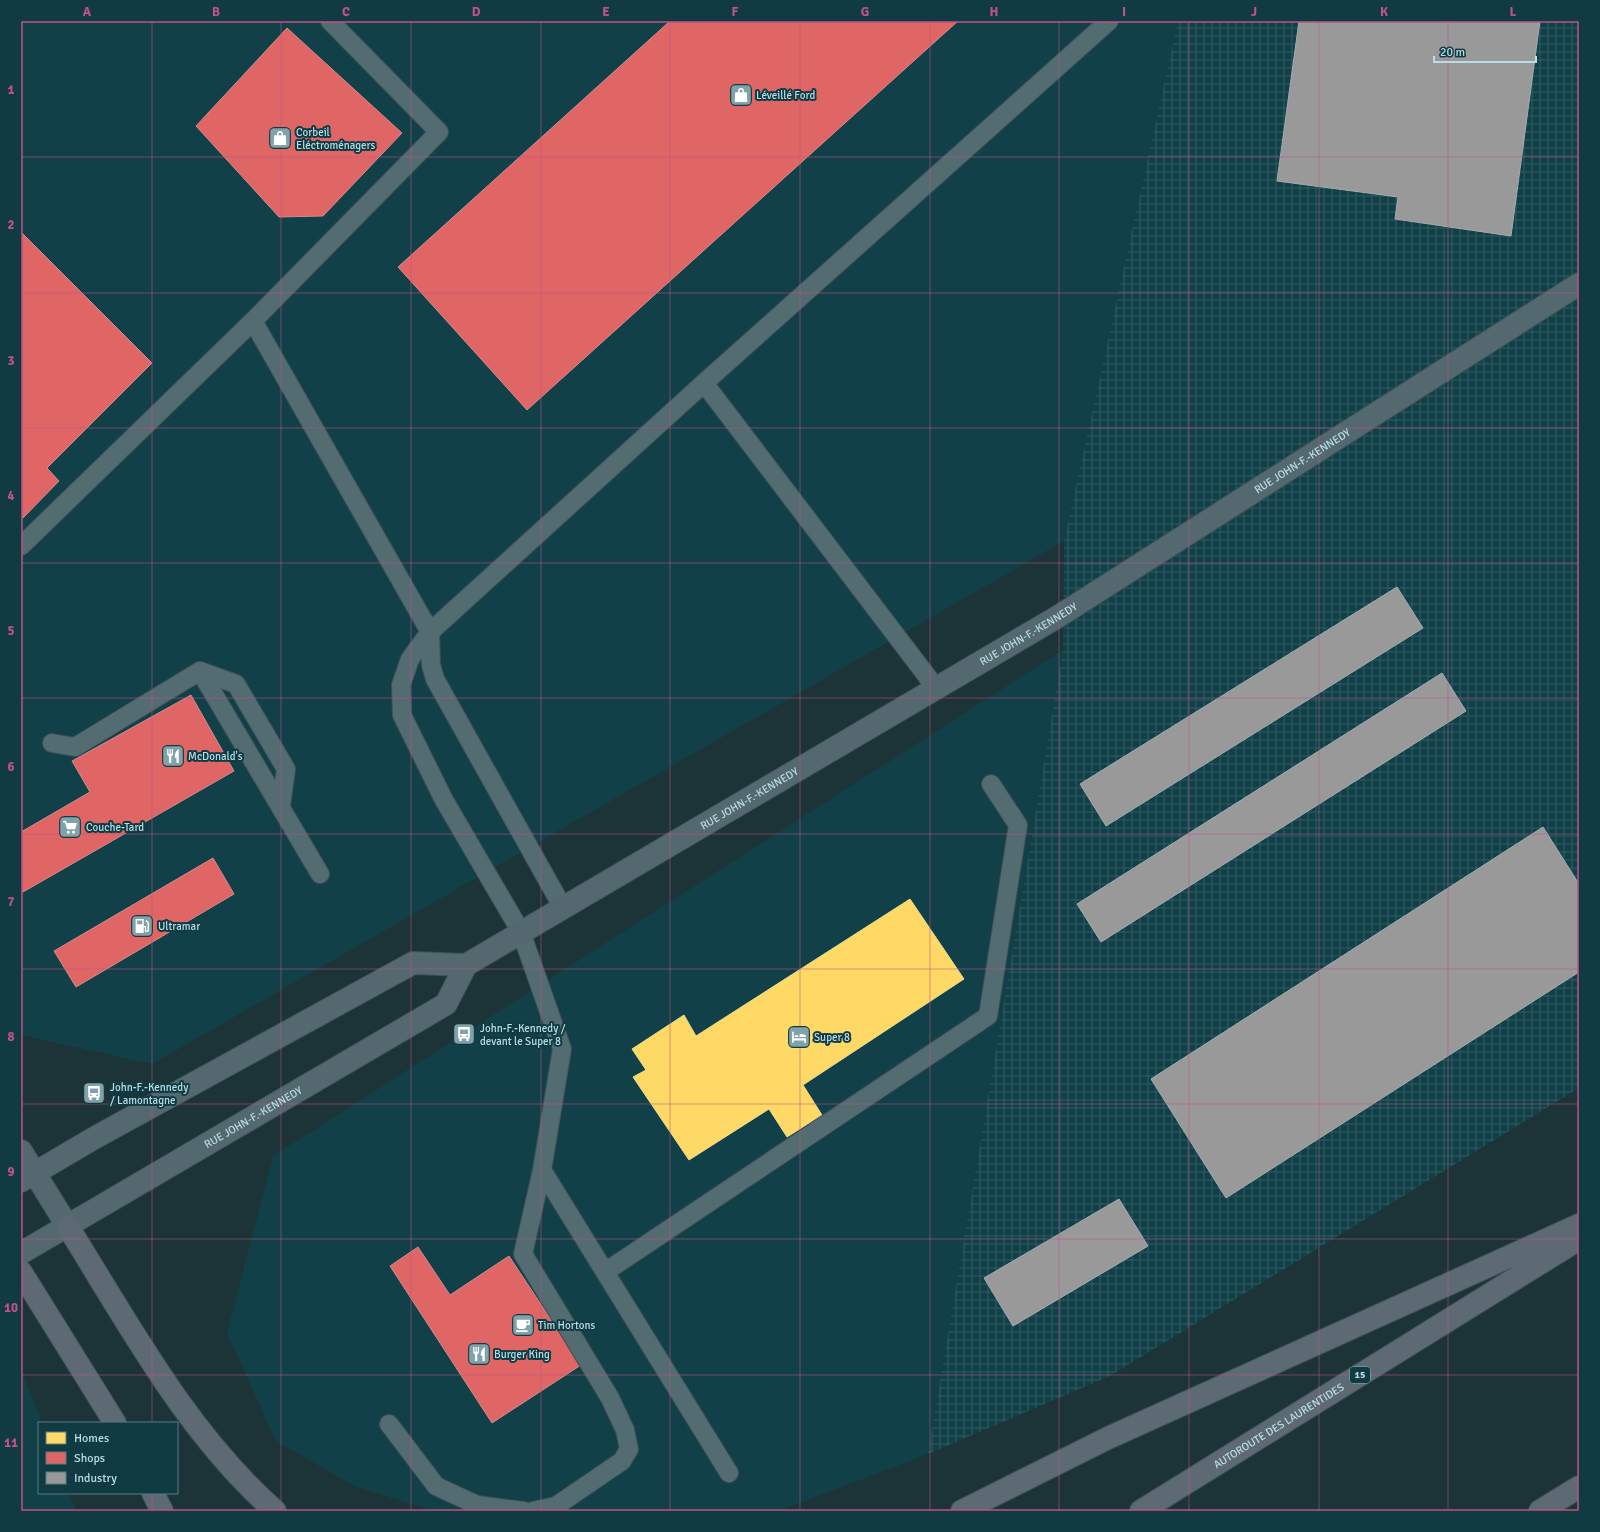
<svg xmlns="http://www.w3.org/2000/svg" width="1600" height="1532" font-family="Signika,sans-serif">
<defs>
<pattern id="industrial-grid" width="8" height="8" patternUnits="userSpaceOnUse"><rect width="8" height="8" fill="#124049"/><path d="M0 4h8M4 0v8" fill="none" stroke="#325b63"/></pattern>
</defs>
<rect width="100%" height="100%" fill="#1c3338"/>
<path fill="#124049" d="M21,21H1178L1064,541L152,1064L21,1035Z
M1063,650L928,1454L779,1511H434L354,1486L276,1441L227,1333L273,1156Z
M21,1368L42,1423H39V1493H69L76,1511H21Z"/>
<path fill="url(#industrial-grid)" d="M1178,21H1579V1088L1110,1376L928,1454L1063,650L1064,541Z"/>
<path fill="#ffd966" stroke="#eada8c" d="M910,899L964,979L803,1085L822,1115L787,1137L769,1109L689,1160L633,1077L646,1070L632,1049L684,1015L696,1036Z"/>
<path fill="#e06666" stroke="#d48a8c" d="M670,21H958L527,410L398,267Z
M287,28L402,133L323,216L279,217L196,126Z
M21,232L152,363L47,468L59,481L23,518L21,516Z
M191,695L234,771L23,892L21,888V832L90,792L72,761Z
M213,858L234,894L76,987L54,951Z
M418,1247L450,1295L509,1256L581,1365L492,1423L390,1266Z"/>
<path fill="#999" stroke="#a3adb0" d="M1299,21H1540L1511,236L1395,219L1398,197L1277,181Z
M1397,587L1423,628L1106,826L1080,784Z
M1442,673L1466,711L1101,942L1077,904Z
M1543,827L1579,884V972L1226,1198L1151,1079Z
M1119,1199L1148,1246L1013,1326L984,1278Z"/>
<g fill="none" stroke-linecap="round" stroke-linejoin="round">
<g stroke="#3d5156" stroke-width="20">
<path id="lane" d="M253,321L430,632L431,665L435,679L563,908
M704,383L936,688
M21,546L253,321L439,132L330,21
M200,671L236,684L286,769L281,806
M52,743L75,747L200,671L320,874
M605,1272L988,1016L1018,825L991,784
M389,1424L436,1486L477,1505L524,1511
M729,1473L542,1170L562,1049L521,932L444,800L402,715L401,685L410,659L430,632L704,383L1109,21
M533,1511L556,1506L622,1461L629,1449L625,1430L610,1398L523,1254L542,1170"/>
</g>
<g stroke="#3d5156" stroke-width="24">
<g id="secondary">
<path d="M21,1151L68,1227"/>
<path d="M21,1181L96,1137L413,963L466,965"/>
<path id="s1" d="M21,1253L446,1004L466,965L1059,616L1579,284"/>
</g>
</g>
<g stroke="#3d5156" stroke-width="24">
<g id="highway">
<path d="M68,1227C130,1326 186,1432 275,1511"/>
<path d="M21,1272L115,1423"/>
<path d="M153,1493L162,1511"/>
<path d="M962,1511L1108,1438L1579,1225"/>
<path id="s2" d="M1141,1511L1579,1239"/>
<path d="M1540,1511L1579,1487"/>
</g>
</g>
<use href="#lane" stroke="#526c72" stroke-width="18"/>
<use href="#secondary" stroke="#53696f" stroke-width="22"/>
<use href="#highway" stroke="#5d6a74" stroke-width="22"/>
</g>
<path fill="none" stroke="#bf5385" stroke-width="1" stroke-opacity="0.55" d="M152,21V1423M281,21V1511M411,21V1511M541,21V1511M670,21V1511M800,21V1511M930,21V1511M1059,21V1511M1189,21V1511M1319,21V1511M1448,21V1511M21,157H1579M21,293H1579M21,428H1579M21,563H1579M21,698H1579M21,834H1579M21,969H1579M21,1104H1579M21,1239H1579M21,1375H1579M152,1493V1511"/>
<defs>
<g id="shop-square" transform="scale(1.15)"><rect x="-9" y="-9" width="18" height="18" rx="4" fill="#82a2a9" stroke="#113b43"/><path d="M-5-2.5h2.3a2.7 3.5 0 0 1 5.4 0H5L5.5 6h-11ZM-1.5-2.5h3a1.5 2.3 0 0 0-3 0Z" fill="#fff"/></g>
<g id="restaurant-square" transform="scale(1.15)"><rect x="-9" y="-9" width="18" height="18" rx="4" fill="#82a2a9" stroke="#113b43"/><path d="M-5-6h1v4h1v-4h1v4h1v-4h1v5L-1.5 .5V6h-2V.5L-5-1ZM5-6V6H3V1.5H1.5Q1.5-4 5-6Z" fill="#fff"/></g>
<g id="supermarket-square" transform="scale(1.15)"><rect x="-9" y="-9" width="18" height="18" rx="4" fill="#82a2a9" stroke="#113b43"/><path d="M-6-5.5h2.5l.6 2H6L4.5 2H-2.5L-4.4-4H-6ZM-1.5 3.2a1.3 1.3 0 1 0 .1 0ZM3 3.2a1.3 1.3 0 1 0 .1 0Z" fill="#fff"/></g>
<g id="fuel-square" transform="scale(1.15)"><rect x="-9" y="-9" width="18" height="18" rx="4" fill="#82a2a9" stroke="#113b43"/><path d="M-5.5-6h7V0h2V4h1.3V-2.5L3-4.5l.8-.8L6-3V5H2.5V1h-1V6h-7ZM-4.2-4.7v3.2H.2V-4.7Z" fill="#fff"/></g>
<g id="bus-square" transform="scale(1.15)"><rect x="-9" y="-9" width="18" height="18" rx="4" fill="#82a2a9" stroke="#113b43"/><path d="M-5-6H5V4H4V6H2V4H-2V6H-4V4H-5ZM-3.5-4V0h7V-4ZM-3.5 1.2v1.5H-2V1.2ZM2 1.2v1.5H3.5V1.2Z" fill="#fff"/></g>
<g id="hotel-square" transform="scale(1.15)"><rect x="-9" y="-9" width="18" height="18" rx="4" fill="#82a2a9" stroke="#113b43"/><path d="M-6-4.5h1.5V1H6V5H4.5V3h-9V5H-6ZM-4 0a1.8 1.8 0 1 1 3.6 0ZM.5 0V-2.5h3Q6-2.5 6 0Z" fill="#fff"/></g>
<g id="cafe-square" transform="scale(1.15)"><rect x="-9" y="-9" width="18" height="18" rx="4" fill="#82a2a9" stroke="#113b43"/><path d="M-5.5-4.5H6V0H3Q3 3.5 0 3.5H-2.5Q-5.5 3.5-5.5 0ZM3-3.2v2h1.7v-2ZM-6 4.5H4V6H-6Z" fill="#fff"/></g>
</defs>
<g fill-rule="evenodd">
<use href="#shop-square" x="741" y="95"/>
<use href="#shop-square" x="280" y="138"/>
<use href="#restaurant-square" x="173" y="756"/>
<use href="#supermarket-square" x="70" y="827"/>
<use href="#fuel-square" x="142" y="926"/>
<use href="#bus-square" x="464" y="1034"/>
<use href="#hotel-square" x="799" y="1037"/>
<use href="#bus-square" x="94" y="1093"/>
<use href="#cafe-square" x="523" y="1325"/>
<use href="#restaurant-square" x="479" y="1354"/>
</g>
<g text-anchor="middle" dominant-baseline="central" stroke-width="4" stroke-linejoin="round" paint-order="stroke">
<rect fill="#113b43" stroke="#87acb5" stroke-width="1" x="1350" y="1367" width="20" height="16" rx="3"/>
<g font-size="10" font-weight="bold" fill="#b9dde6">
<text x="1360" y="1375">15</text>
</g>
<g font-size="11" fill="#b9dde6" stroke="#113b43" text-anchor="start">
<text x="756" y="95">Léveillé Ford</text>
<text x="296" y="132">Corbeil<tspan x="296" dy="13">Eléctroménagers</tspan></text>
<text x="188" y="756">McDonald's</text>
<text x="86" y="827">Couche-Tard</text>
<text x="158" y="926">Ultramar</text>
<text x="480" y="1028">John-F.-Kennedy /<tspan x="480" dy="13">devant le Super 8</tspan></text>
<text x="814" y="1037">Super 8</text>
<text x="110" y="1087">John-F.-Kennedy<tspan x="110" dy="13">/ Lamontagne</tspan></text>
<text x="538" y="1325">Tim Hortons</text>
<text x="494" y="1354">Burger King</text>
</g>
<g font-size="11" fill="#b9dde6" stroke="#113b43">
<text stroke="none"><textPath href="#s1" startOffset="1513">RUE JOHN-F.-KENNEDY</textPath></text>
<text stroke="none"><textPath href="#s1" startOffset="1189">RUE JOHN-F.-KENNEDY</textPath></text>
<text stroke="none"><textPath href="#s1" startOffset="865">RUE JOHN-F.-KENNEDY</textPath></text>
<text stroke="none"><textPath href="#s1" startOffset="269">RUE JOHN-F.-KENNEDY</textPath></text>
<text stroke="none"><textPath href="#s2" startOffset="162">AUTOROUTE DES LAURENTIDES</textPath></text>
</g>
</g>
<rect width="1600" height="1532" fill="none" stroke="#113b43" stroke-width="44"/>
<rect x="38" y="1422" width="140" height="72" fill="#113b43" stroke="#547c84"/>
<rect x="46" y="1432" width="20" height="12" fill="#ffd966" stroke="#547c84"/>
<text x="74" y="1442" font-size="12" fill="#b9dde6">Homes</text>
<rect x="46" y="1452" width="20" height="12" fill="#e06666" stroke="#547c84"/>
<text x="74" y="1462" font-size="12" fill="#b9dde6">Shops</text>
<rect x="46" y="1472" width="20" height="12" fill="#999999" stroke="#547c84"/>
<text x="74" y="1482" font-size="12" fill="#b9dde6">Industry</text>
<path d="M1434 56v6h102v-6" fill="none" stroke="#b9dde6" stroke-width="2"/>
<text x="1440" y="56" font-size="12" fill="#b9dde6" stroke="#113b43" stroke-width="3" paint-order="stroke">20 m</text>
<rect x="22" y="22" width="1556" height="1488" fill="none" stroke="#bf5385" stroke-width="1.5"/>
<g font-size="13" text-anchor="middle" font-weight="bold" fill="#bf5385">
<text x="87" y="16">A</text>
<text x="216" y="16">B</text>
<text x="346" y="16">C</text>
<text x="476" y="16">D</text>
<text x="606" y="16">E</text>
<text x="735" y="16">F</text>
<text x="865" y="16">G</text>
<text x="994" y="16">H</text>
<text x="1124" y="16">I</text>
<text x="1254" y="16">J</text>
<text x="1384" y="16">K</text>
<text x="1513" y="16">L</text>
<text x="11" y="94">1</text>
<text x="11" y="229">2</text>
<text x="11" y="365">3</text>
<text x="11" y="500">4</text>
<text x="11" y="635">5</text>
<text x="11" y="771">6</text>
<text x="11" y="906">7</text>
<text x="11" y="1041">8</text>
<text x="11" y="1176">9</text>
<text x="11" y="1312">10</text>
<text x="11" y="1447">11</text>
</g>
</svg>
